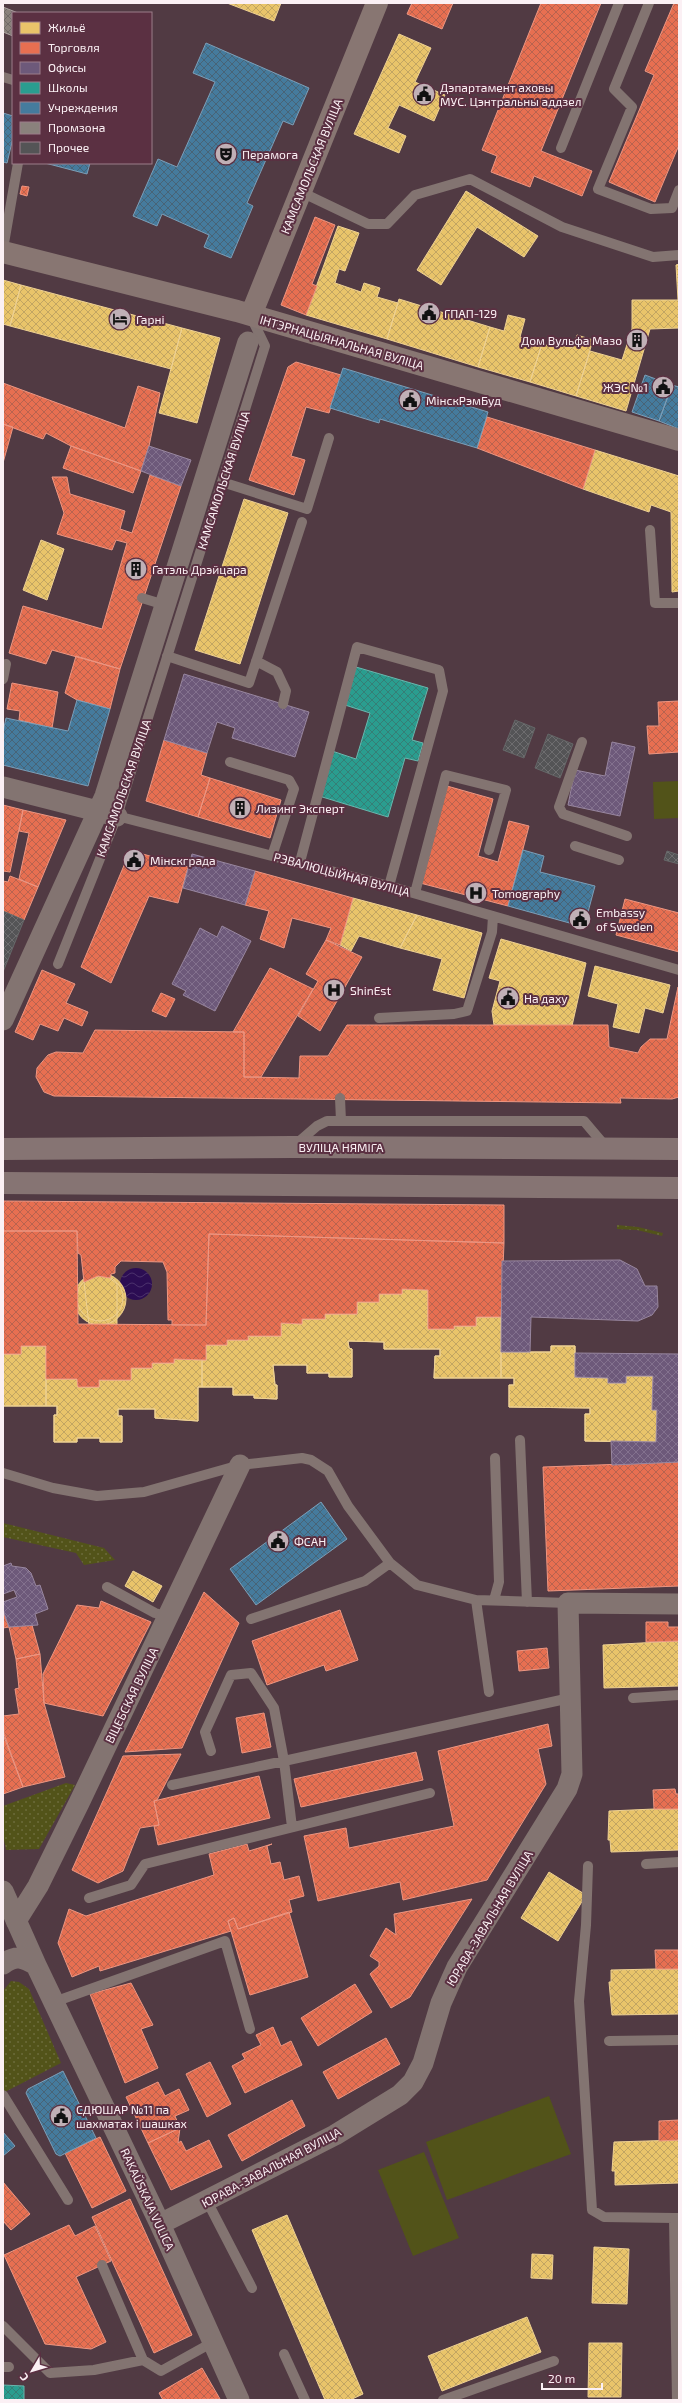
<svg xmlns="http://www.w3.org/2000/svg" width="682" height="2403" font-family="'Exo 2',sans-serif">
<defs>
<pattern id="grass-dots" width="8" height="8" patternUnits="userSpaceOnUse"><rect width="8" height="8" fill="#525319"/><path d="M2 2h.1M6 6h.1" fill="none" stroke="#6c6c3b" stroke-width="1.8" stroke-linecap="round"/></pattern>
<pattern id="water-waves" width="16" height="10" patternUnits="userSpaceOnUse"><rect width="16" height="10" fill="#2c0d53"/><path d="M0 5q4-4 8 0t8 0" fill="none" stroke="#4c316c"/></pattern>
<pattern id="homes-cross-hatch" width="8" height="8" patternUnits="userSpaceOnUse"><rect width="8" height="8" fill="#e9c46a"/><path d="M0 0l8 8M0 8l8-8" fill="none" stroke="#c2a562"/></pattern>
<pattern id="shops-cross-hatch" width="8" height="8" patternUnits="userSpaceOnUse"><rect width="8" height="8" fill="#e76f51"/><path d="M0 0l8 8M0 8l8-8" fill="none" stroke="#b8634f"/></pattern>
<pattern id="offices-cross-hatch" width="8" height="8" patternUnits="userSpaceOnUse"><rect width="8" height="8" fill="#6d597a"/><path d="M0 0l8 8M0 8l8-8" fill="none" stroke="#83718e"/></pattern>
<pattern id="schools-cross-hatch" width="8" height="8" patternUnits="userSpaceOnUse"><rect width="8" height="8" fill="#2a9d8f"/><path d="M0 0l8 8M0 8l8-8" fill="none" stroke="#367f76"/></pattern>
<pattern id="public-cross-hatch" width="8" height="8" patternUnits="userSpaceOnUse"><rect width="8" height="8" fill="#457b9d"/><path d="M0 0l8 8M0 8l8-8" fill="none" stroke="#486477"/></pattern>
<pattern id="industry-cross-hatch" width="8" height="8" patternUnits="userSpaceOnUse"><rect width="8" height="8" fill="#8a817c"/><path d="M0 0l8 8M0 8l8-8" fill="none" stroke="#716a68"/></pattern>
<pattern id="building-cross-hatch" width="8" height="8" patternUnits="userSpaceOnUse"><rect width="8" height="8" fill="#545456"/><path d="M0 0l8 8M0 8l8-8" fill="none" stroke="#6e6d6f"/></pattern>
</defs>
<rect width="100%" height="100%" fill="#513a43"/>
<path fill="url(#grass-dots)" d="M617,1225L638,1227L663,1233L662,1236L637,1230L617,1229Z
M3,1523L104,1548L115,1560L84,1565L76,1553L3,1537Z
M66,1783L75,1785L39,1849L6,1850L3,1835V1806Z
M11,1981L19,1982L29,1989L61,2063L3,2093V1991Z"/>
<path fill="#525319" d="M679,781V818L654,819L653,782Z
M549,2096L571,2154L447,2200L426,2142Z
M424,2152L459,2238L413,2256L378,2170Z"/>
<path fill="url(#water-waves)" d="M120 1284a16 16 0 1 1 32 0a16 16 0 1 1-32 0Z"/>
<path fill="url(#homes-cross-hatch)" stroke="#eed193" d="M227,3H281L274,21Z
M399,34L431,48L415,82L445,95L434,121L399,105L388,128L406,136L399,153L354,134Z
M466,191L538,236L524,257L477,227L441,285L417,270Z
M338,226L359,233L345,271L339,269L335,283L361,292L364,283L380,288L377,297L398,303L387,339L306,315Z
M679,264V328L650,329L626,411L576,396L590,351L622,360L632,329V300H678L676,265Z
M3,280L21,285L10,326L3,324Z
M21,285L182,328L171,369L10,326Z
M399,299L490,327L478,367L387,339Z
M508,315L525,319L520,337L542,344L530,382L478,367L490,327L504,331Z
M182,328L220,338L197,423L159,413Z
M577,335L593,340L576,396L530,382L542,344L550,346L552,342L573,348Z
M595,450L679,476V591L672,592L671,512L651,505L649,512L583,489Z
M244,499L288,513L240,664L195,650Z
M41,540L64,549L47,600L23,590Z
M353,898L417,915L400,948L359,936L351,951L340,945Z
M417,915L482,933L464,998L433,990L442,959L400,948Z
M501,939L586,963L572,1026L494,1025L492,1011L500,981L489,978Z
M595,966L670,985L663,1013L645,1008L639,1033L613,1027L618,1004L588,996Z
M74 1299a26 26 0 1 1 52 0a26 26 0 1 1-52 0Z
M77 1298a23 23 0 1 1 46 0a23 23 0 1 1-46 0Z
M98,1276L108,1277L117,1284V1325H89L84,1282Z
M402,1289L428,1290V1329H454V1326H476V1317H501V1378H434L435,1356H440V1349H384V1342L348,1341L349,1348L352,1349V1377H329V1373H307V1365H273L275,1385H277V1399L254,1398V1395H233V1387H202V1360H206V1345H227V1340H248V1336H281V1323L302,1324V1319H325V1314H357V1302H379V1294H402Z
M402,1289L428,1290V1329H454V1326H476V1317H501V1352H551V1346H575V1377L608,1378V1383H626V1376H653L652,1410H657L656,1442L585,1441V1414H590V1408L509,1407V1385H514V1378H434L435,1356H440V1349H384V1342L348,1341L349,1348L352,1349V1377H329V1373H307V1365H273L275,1385H277V1399L254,1398V1395H233V1387H198V1421L155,1418V1409H118V1416H122V1442H100V1438H77V1442H54V1415H57V1406H3V1354H21V1346H46V1379H77L78,1387H99V1380H131V1368H152V1363H174V1359L206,1360V1345H227V1340H248V1336H281V1323L302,1324V1319H325V1314H357V1302H379V1294H402Z
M21,1346H46V1406H3V1354H21Z
M551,1346H575V1377L608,1378V1383H626V1376H653L652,1410H657L656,1442L585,1441V1414H590V1408L509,1407V1385H514V1378H501V1352H551Z
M174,1359L202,1360V1387H198V1421L155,1418V1409H118V1416H122V1442H100V1438H77V1442H54V1415H57V1406H46V1379H77L78,1387H99V1380H131V1368H152V1363H174Z
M133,1571L162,1586L153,1602L125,1586Z
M679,1641V1686L604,1688L603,1645Z
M654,1809H679V1850L611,1852L610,1840H608L609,1811Z
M549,1872L586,1895L558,1941L521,1918Z
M656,1969H679V2014L612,2015L609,1982H611V1970Z
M679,2140V2183L615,2185V2171H612L614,2142Z
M287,2215L363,2394L350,2400H325L252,2230Z
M594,2247L629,2249L627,2304L592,2303Z
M532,2254L553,2255L552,2279L531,2278Z
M527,2317L541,2352L442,2391L428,2356Z
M589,2343H622L621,2397H588Z"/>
<path fill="url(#shops-cross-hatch)" stroke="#ed9682" d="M412,3H453L442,29L407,14Z
M541,3H601L541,151L592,171L582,196L534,176L530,187L491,172L497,156L482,150Z
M674,3H679V145L655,202L609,182L654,75L645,71Z
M22,186L29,187L27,196L20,194Z
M315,217L335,225L312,284L317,286L306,315L281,305Z
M296,362L341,375L329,413L306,407L291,456L305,460L294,495L249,480L288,367Z
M3,383L125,428L138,386L160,393L149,446L141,471L71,446L46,433L43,439L3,424Z
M487,417L595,450L583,489L477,448Z
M3,424L13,427L3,463Z
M71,446L141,471L133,493L63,468Z
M150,475L181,486L120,669L52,650L46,664L9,653L23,606L102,629L127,543L116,540L112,550L57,534L64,513L52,477H67L70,494L125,511L120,529L132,533Z
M76,656L120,669L110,709L77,700L65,693Z
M12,683L58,692L52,728L19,720L20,711L7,709Z
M679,701V752L649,754L647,726H659L658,702Z
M164,740L207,753L201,775L210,778L198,817L146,801Z
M210,778L281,800L270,838L198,817Z
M447,786L493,799L478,856L498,862L509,821L529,826L508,906L420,883Z
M3,805L23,810L10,872L3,871Z
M23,810L66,820L38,887L19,879L29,833L19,831Z
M136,852L188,867L178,903L149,896L111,983L81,967L128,856Z
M255,871L353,898L340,945L326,940L331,928L292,918L284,948L260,939L269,911L245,905Z
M10,876L38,887L24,920L3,911V881L8,882Z
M625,899L679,913V952L616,935Z
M326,940L362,957L320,1031L298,1016L318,981L306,974Z
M270,968L313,989L261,1077H244V1032H233Z
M42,970L75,984L66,1003L88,1012L82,1026L64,1018L58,1031L40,1024L33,1040L15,1032Z
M678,987L679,1097L672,1099L620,1098L621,1103L54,1096L44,1092L36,1077L37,1068L48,1055L56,1052L83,1053L95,1030L244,1032V1077L299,1078L300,1056H328L347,1025H608L609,1047L638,1053L641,1047L650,1039H667Z
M161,993L175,999L166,1017L152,1011Z
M3,1201L504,1205V1243L209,1234L206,1325H172V1320H168L167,1272L163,1262L121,1261L115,1267V1273L111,1274L110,1278L98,1276L84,1282L81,1255L78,1253L77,1231H3Z
M3,1231H77L78,1324L206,1325L209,1234L504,1243L501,1317H476V1326H454V1329H428V1290L402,1289V1294H379V1302H357V1314H325V1319H302V1324L281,1323V1336H248V1340H227V1345H206V1360L174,1359V1363H152V1368H131V1380H99V1387H78L77,1379H46V1346H21V1354H3Z
M679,1462V1586L548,1591L543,1467Z
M204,1592L239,1623L182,1748L125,1752Z
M101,1601L151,1622L103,1716L44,1703L43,1674L77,1605L99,1608Z
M3,1610L9,1627L3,1628Z
M340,1610L358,1660L326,1671L324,1665L267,1685L252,1641Z
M646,1622H668V1627H679V1641L646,1642Z
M32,1625L40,1654L16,1659L9,1627Z
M547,1648L549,1668L519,1671L517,1651Z
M40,1654L44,1703L65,1777L23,1787L4,1734L3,1716L19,1714L15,1689L19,1688L16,1659Z
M264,1713L271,1747L242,1753L236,1718Z
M548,1724L552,1746L538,1749L546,1784L487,1880L403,1900L400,1882L318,1901L304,1836L346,1828L349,1848L454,1826L438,1751Z
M3,1734L23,1787L3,1794Z
M416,1752L423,1780L301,1807L294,1779Z
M181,1754L157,1800L154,1801L159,1825L140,1828L123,1871L98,1883L72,1870L123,1756Z
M259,1776L270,1818L158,1845L154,1826L159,1825L154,1801Z
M675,1789L676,1794H679V1809H654L653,1790Z
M247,1844L249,1851L272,1844L267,1846L271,1864L280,1862L284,1880L299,1876L304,1896L289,1900L292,1912L238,1929L234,1918L228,1921L231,1931L100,1971L99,1966L72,1977L58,1943L69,1909L86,1916L214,1875L209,1854Z
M472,1899L410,1997L391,2008L370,1974L379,1966V1962L370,1956L386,1928L396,1935L394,1914Z
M289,1912L308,1977L250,1995L228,1921L234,1918L238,1929Z
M655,1950H678L679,1969H656Z
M131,1983L153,2025L141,2029L158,2068L125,2083L90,1994Z
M355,1984L372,2012L318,2046L301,2018Z
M273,2027L281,2046L291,2041L302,2065L245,2093L232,2066L245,2059L242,2054L261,2045L256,2035Z
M386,2038L400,2064L338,2099L323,2072Z
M210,2062L231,2104L207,2117L186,2074Z
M158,2082L165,2096L179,2089L189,2110L175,2116L180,2128L148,2143L126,2097Z
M292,2100L305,2126L242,2161L228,2135Z
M679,2120V2140L659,2141V2121Z
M180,2128L178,2143L181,2141L186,2151L209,2140L222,2167L171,2190L148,2143Z
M100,2137L126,2191L92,2208L65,2153Z
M3,2182L30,2214L11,2230L3,2221Z
M130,2199L192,2335L154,2353L92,2217Z
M69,2225L75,2236L95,2226L111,2261L76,2277L106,2342L91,2349L45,2344L4,2255Z
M202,2368L220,2399L163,2400L159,2393Z"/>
<path fill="url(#offices-cross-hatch)" stroke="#98869f" d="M149,446L191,460L181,486L141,471Z
M184,674L309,712L295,757L232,738L235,728L217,722L207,753L164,740Z
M612,742L635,747L620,816L568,805L575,770L605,776Z
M192,854L255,871L245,905L183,888Z
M222,926L251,941L215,1011L183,995L186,991L172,984L200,928L217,937Z
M620,1260L637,1269L645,1286H657L658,1307L652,1315L638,1321L531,1317L530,1352H501L502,1261Z
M575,1353L679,1354V1462L612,1465L611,1441L656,1442L657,1410H652L653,1376H626V1383H608V1378L575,1377Z
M11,1563L12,1566L26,1568L31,1573L36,1586L40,1585L48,1609L35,1614L38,1625L9,1627L3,1610V1602L17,1597L14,1590L3,1594V1566Z"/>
<path fill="url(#schools-cross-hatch)" stroke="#69b6ad" d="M356,667L428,688L412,740L423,743L418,761L405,758L388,817L319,796L332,751L356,759L370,713L345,705Z
M3,2385L24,2386V2400H3Z"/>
<path fill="url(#public-cross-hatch)" stroke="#7c9eb7" d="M206,43L309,88L293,125L283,121L247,203L253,206L231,258L204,247L209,235L162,214L157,226L133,216L158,159L177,167L215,82L193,73Z
M3,113L13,116V138L7,163L3,162Z
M45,163H90L87,174Z
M343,368L488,412L477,448L380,419L379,423L330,408Z
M645,375L672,385L659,421L632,412Z
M672,385L679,387V429L659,421Z
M77,700L110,709L88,786L3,765V732L6,718L68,731Z
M523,850L544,856L540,872L595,886L584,927L508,906Z
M321,1502L347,1539L256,1605L230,1569Z
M63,2071L96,2138L60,2156L56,2154L26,2093L28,2089Z
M3,2132L15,2146L3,2156Z"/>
<path fill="url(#industry-cross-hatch)" stroke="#aca2a0" d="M3,7L18,13H13V36L3,32Z"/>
<path fill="url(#building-cross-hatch)" stroke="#656768" d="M515,720L535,728L524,758L503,750Z
M548,734L573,744L560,778L535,768Z
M667,851L679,855V864L664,860Z
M3,911L24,920L3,972Z"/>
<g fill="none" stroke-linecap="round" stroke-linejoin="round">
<path stroke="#837471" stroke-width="10" d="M649,3L614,89L632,107L598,189L651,209L672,208L679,190
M3,77L13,80
M561,148L619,3
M301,192L368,224H387L415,195L470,179L562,227L653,257L679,255
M3,249L18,163
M222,482L307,509L329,438
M650,530L655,603H679
M142,598L168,606
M167,656L249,683L302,522
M256,661L277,672L286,691L283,704
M3,679L6,664
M582,742L559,807L563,814L627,836
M230,762L289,780L294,789L272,856
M117,816L389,886L679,970
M575,846L619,860
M300,862L357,647L439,670L443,691L389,886
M415,893L446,775L506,790L489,850
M58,964L117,816L265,346L251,317
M379,1018L454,1014L467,1011L492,932L493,916
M340,1098L341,1121
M295,1145L317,1126L327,1121H584L606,1147
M520,1440L527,1602
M3,1473L53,1488L97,1496L144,1492L240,1465L302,1458L311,1460L328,1471L348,1506L390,1563L417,1585L476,1600L568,1603
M107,1587L155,1613L169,1617
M476,1600L489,1692
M494,1600L499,1582L495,1458
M251,1619L365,1581L390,1563
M633,1698L679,1695
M211,1751L205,1732L231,1675L251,1673L274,1708L284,1761L570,1698
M172,1785L284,1761L292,1827
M646,1864L679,1862
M588,1866L586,1925L579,2001L592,2210L604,2217L674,2218
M89,1898L131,1885L145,1864L430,1793
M54,2002L225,1941L250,2029
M609,2041L679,2040
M3,2095L68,2200
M207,2201L252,2288
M102,2265L143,2360
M3,2326L50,2373L94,2370L143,2360L161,2371L206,2346L212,2340
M284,2354L305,2400
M3,2367H9
M443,2400L554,2361
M677,2400L674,2218H679"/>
<path stroke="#837471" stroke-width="21" d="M3,787L117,816
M3,1020L105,796L248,342
M3,1891L36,1965L160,2224L239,2400
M16,1921L38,1886L79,1803L240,1465
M3,1964C16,1955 22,1957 36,1965
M160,2224L335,2135L400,2095L413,2082L423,2063L441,2003L457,1967L567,1789L572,1774L568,1603L679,1604"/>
<path stroke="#887672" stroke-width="22" d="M3,252L237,311L679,440
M251,315L377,3"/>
<path stroke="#867473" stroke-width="22" d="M3,1149L293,1147L679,1149
M3,1183L679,1188"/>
</g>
<defs>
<g id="civic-disc" transform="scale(1.15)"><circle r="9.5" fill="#c0b0b6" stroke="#5b3042"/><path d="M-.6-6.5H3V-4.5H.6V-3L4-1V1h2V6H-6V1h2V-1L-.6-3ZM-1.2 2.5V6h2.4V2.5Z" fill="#111"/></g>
<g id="theatre-disc" transform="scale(1.15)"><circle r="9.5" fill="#c0b0b6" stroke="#5b3042"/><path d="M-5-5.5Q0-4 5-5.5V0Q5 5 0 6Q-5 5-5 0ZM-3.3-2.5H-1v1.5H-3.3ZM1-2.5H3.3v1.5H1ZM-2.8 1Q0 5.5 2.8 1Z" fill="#111"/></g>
<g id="hotel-disc" transform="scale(1.15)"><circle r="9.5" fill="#c0b0b6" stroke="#5b3042"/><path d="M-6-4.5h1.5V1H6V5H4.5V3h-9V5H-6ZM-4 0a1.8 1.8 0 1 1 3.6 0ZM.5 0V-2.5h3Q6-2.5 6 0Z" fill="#111"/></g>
<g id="building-disc" transform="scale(1.15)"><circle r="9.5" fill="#c0b0b6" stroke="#5b3042"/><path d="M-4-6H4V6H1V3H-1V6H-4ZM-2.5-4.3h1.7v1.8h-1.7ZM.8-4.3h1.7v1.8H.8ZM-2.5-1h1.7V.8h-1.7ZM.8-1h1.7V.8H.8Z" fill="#111"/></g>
<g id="hospital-disc" transform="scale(1.15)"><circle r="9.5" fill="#c0b0b6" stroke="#5b3042"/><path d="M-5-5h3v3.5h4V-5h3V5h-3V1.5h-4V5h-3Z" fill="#111"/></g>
</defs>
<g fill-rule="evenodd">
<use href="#civic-disc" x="424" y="94"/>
<use href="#theatre-disc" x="226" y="154"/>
<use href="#civic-disc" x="429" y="313"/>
<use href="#hotel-disc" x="120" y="319"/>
<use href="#building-disc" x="637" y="340"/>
<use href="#civic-disc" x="663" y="387"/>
<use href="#civic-disc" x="410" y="400"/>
<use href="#building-disc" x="136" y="569"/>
<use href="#building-disc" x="240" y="808"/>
<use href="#civic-disc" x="134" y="860"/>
<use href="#hospital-disc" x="476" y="893"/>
<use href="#civic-disc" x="580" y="919"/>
<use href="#hospital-disc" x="334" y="990"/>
<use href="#civic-disc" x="508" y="998"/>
<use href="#civic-disc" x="278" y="1541"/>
<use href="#civic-disc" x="61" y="2116"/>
</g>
<g text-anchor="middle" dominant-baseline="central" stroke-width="4" stroke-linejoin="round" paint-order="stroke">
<g font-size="12" fill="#fbf0f4" stroke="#5b3042" text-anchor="start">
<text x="440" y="87">Дэпартамент аховы<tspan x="440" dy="14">МУС. Цэнтральны аддзел</tspan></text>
<text x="242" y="154">Перамога</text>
<text x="444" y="313">ГПАП-129</text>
<text x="136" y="319">Гарні</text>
<text x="622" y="340" text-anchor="end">Дом Вульфа Мазо</text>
<text x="648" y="387" text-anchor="end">ЖЭС №1</text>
<text x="426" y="400">МінскРэмБуд</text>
<text x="152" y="569">Гатэль Дрэйцара</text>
<text x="256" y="808">Лизинг Эксперт</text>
<text x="150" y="860">Мінскграда</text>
<text x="492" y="893">Tomography</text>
<text x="596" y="912">Embassy<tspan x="596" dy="14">of Sweden</tspan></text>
<text x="350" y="990">ShinEst</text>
<text x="524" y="998">На даху</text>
<text x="294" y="1541">ФСАН</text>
<text x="76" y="2109">СДЮШАР №11 па<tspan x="76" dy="14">шахматах і шашках</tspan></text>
</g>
<g font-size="12" fill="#fbf0f4" stroke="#5b3042">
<text transform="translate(311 166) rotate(-68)">КАМСАМОЛЬСКАЯ ВУЛІЦА</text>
<text transform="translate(342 342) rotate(16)">ІНТЭРНАЦЫЯНАЛЬНАЯ ВУЛІЦА</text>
<text transform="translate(223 480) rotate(-72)">КАМСАМОЛЬСКАЯ ВУЛІЦА</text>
<text transform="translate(123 788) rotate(-71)">КАМСАМОЛЬСКАЯ ВУЛІЦА</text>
<text transform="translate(342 874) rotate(15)">РЭВАЛЮЦЫЙНАЯ ВУЛІЦА</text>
<text x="341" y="1147">ВУЛІЦА НЯМІГА</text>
<text transform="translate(131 1695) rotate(-64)">ВІЦЕБСКАЯ ВУЛІЦА</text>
<text transform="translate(489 1918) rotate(-59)">ЮРАВА-ЗАВАЛЬНАЯ ВУЛІЦА</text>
<text transform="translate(271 2167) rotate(-28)">ЮРАВА-ЗАВАЛЬНАЯ ВУЛІЦА</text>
<text transform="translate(148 2199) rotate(65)">RAKAŬSKAJA VULICA</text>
</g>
</g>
<rect width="682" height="2403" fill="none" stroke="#fbf0f4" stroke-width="8"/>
<rect x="12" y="12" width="140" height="152" fill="#5b3042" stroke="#9b7d89"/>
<rect x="20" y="22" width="20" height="12" fill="#e9c46a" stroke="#9b7d89"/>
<text x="48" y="32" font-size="12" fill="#fbf0f4">Жильё</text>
<rect x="20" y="42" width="20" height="12" fill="#e76f51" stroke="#9b7d89"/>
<text x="48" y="52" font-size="12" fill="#fbf0f4">Торговля</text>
<rect x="20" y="62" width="20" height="12" fill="#6d597a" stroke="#9b7d89"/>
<text x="48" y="72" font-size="12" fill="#fbf0f4">Офисы</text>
<rect x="20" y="82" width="20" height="12" fill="#2a9d8f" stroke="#9b7d89"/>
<text x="48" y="92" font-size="12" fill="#fbf0f4">Школы</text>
<rect x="20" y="102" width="20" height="12" fill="#457b9d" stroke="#9b7d89"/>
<text x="48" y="112" font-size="12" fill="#fbf0f4">Учреждения</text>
<rect x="20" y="122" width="20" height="12" fill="#8a817c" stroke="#9b7d89"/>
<text x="48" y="132" font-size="12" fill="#fbf0f4">Промзона</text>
<rect x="20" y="142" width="20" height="12" fill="#545456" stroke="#9b7d89"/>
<text x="48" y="152" font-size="12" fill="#fbf0f4">Прочее</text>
<g transform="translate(32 2371) rotate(232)" stroke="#5b3042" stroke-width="3" paint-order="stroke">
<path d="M0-3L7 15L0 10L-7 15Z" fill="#fbf0f4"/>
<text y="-6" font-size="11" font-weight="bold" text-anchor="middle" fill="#fbf0f4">С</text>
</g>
<path d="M542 2383v6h60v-6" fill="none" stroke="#fbf0f4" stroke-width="2"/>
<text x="548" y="2383" font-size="12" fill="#fbf0f4" stroke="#5b3042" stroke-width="3" paint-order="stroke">20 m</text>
</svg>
